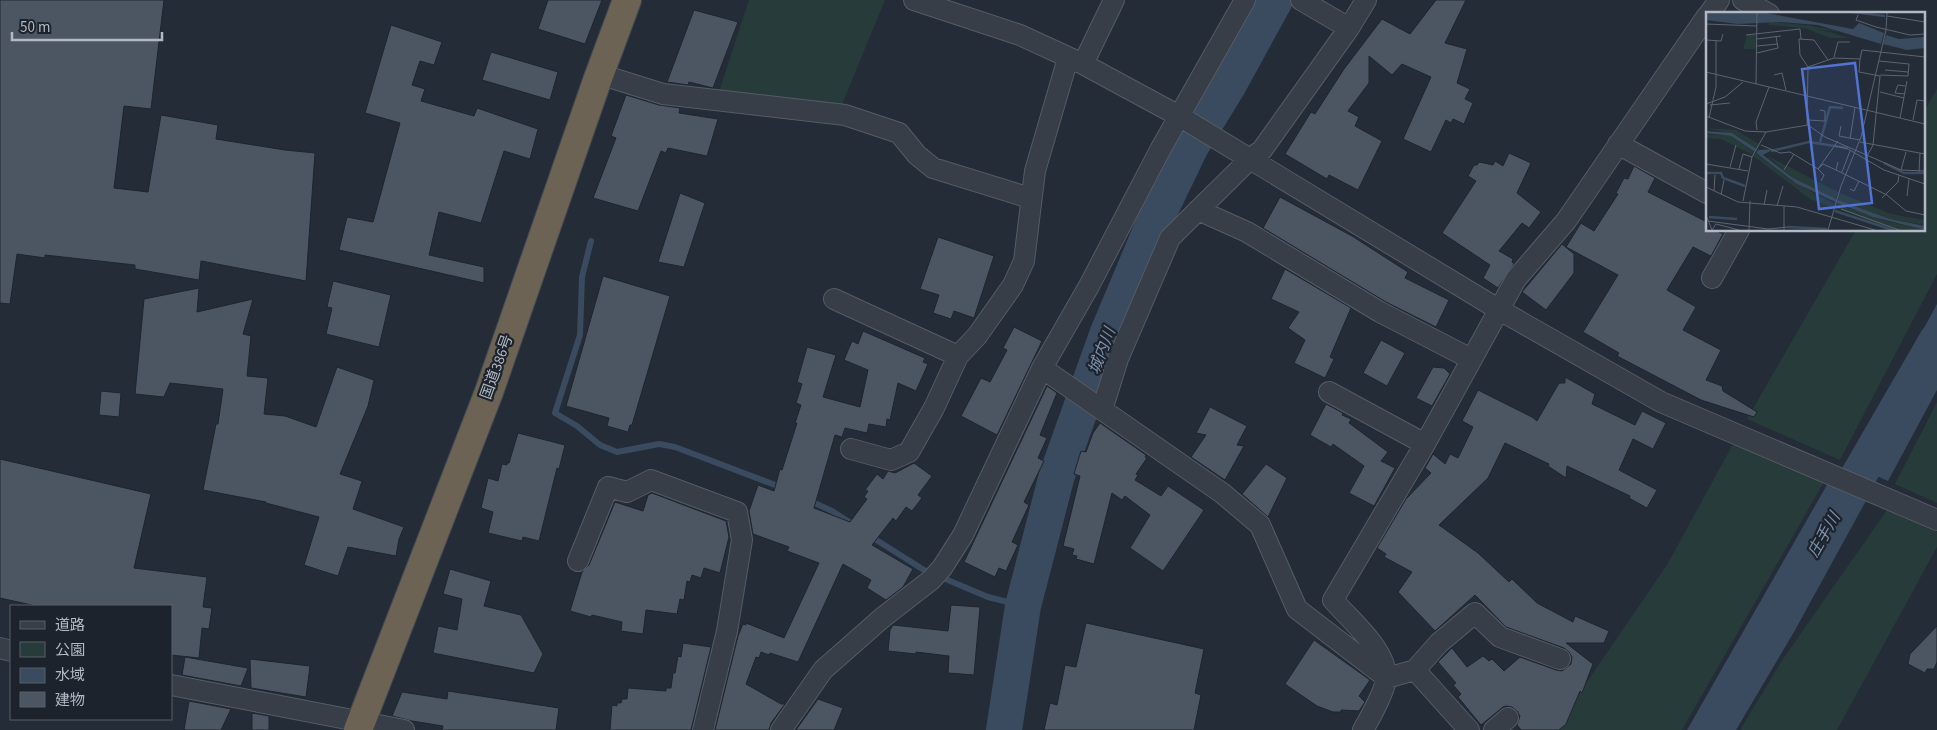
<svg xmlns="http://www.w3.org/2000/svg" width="1937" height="730" font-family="'Source Sans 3','Noto Sans JP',sans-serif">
<rect width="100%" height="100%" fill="#232c37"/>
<path fill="#283b3b" d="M749,0H885L841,107L719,92Z
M1937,89V274L1840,460L1747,419L1856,230H1923V113Z
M1937,402V503L1895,484Z
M1733,444L1824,482L1682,730H1554L1667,565Z
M1887,510L1937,532V547L1837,730H1740L1783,659Z"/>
<path fill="#3a4a5f" d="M1937,304V390L1888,481L1850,464Z
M1828,483L1867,499L1794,632L1736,730H1687Z"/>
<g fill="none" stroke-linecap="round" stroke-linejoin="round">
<path stroke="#3a4a5f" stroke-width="6" d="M591,241L582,277L580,335L555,413L577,426L600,445L617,452L659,444L675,447L783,488
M808,500L832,511L854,525
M870,536L924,570L988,597L1023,606"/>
<path stroke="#3a4a5f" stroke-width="36" d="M1834,518L1937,340
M1004,730L1023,606L1057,475L1107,335L1154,223L1191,146L1229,84L1275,0"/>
</g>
<path fill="#4c5663" stroke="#1e252f" d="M0,0H164L151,109L124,106L114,188L148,192L161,115L218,125L216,139L285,150L315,153L306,281L201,261L199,280L135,269V265L45,255V258L17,254L10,304L0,303Z
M548,0H602L585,44L538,29Z
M1436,0H1466L1445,43L1467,49L1457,83L1470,89L1465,99L1473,103L1464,124L1453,119L1451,123L1446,120L1431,152L1403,139L1431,77L1402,64L1392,75L1369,56V83L1348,111L1359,117L1355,126L1382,141L1358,190L1329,175L1327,179L1285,154L1311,112L1315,114L1344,69L1382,19L1410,34Z
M694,10L738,22L713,88L689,82L688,85L667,82Z
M391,25L442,42L434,65L420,61L412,85L425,89L421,101L474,116L477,108L538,129L530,159L504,151L481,223L439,212L429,255L484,267V283L339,250L347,217L373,222L400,123L365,113Z
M491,52L558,72L550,100L482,80Z
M626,95L659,105L680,108L679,113L718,119L707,156L668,148L666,153L661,151L638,211L593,198L616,138L611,136Z
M1509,153L1531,163L1517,193L1541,212L1529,228L1522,223L1499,251L1513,259L1512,262L1514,264L1498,288L1483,278L1490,265L1442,233L1476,181L1468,176L1474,165H1477L1479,162L1493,165L1495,161L1503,166Z
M1634,166L1655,178L1648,192L1707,222V230H1715L1723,234L1711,256L1693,247L1667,290L1696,307L1683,330L1721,350L1706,380L1722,386L1723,391L1757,412L1754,417L1701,400L1617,356L1619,353L1583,332L1618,275L1566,247L1581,223L1594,231L1618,194L1616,193L1624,178L1628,179Z
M680,193L705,203L684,267L658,262Z
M1280,197L1352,236L1408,272L1405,278L1449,300L1436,327L1386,302L1263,228Z
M938,237L994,256L974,318L954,311L951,319L933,313L939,295L920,289Z
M1562,244L1574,254V273L1546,310L1522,292Z
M1285,269L1351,308L1330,357L1334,359L1325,378L1294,363L1305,340L1288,328L1299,312L1271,299Z
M603,276L670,296L632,425H630L628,432L607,426L609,418L566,406Z
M333,281L391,295L379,347L326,334L332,308L327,307Z
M199,288L197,312L253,299L243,334L251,336L247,376L268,378L264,414L285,416L316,427L337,367L374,380L368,406L340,474L362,481L353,509L404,527L399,539L396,556L348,547L338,576L319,570L304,565L319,517L266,503V502L203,490L216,424H218L223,389L170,383L164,397L135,394L144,299Z
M1014,327L1042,341L997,435L961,416L981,378L990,382L1007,350L1003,348Z
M863,331L925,358L923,362L928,364L916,391L898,383L890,420L887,419L886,427L869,424L867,433L845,428L842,437L835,435L814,508L850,522L867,499L864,497L868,491L865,490L877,474L883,479L888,471L895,473L914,463L932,476L918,495L922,498L912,511L906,507L896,521L893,518L872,545L913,569L903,587L886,600L867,588L871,580L843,564L798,662L770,653L769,655L761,652L759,658L756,657L746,684L781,704H785L771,723L769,730H715L738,636L743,624L746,625V623L784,638L819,563L787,551L789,547L753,534L749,511L758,485L774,491L780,469L782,470L797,423H795L801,405L796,403L802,384L797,382L807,347L836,355L823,397L860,407L868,370L844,360L852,341L858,344Z
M1381,340L1405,353L1387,386L1363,373Z
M1433,367L1444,368L1450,374L1432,406L1416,398Z
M1565,377L1595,394L1592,404L1635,425L1642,411L1666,423L1653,449L1633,439L1619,470L1657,490L1647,508L1629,498L1630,496L1567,466L1566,478L1548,466L1549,464L1505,443L1488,478L1439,525L1478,553L1509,582L1512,579L1537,603L1573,622L1575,616L1609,631L1604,643H1566L1593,664L1582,693L1580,691L1566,724L1559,730H1521L1517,725L1520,716L1517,711L1512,707L1506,706L1503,707L1481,725L1458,697L1461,694L1453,685L1456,683L1438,662L1452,648L1467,667L1483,656L1489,661L1492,659L1504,671L1520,657L1556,670L1562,671L1571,664L1572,657L1569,652L1564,648L1506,627L1475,595L1435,631L1398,592L1412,572L1384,557L1386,554L1377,548L1406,499L1431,473L1425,468L1433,454L1445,464L1450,454L1458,458L1473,427L1462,421L1478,390L1532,417L1537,421L1559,383H1565Z
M1047,386L1057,393L1040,435L1047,438L1038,458L1044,461L1024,502L1029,505L1012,542L1018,545L1006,571L999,568L995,577L964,562Z
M101,391L121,393L119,417L99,415Z
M1326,404L1343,413L1342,415L1351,419L1349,423L1388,452L1381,461L1395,468L1374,506L1349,493L1364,466L1333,444L1331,447L1310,435Z
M1210,407L1247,426L1237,445L1244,446L1225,480L1191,457L1206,435L1196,433Z
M1100,423L1146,455L1145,457L1147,458L1136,474L1138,475L1135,480L1161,496L1168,486L1204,510L1163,571L1130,548L1150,515L1125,496L1122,500L1112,493L1094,564L1076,559L1077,556L1072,555L1074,549L1063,546L1080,476L1074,474L1081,451L1086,452L1093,433Z
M518,433L565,445L559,469L557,468L539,541L523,537L522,541L488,533L493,512L481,508L488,478L498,481L502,464L507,465V463H509Z
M0,459L151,494L134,568L207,577L203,607L212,608L209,629L202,628L199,658L171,655V606H36L0,598Z
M1266,464L1287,478L1268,517L1242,494Z
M652,493L726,521L729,537L720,573L704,568L701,578L692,575L690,582L687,581L684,600L680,599L677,614L646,610L643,634L621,631L622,622L592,615L591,617L570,611L582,572L589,565L615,502L643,511L648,495Z
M450,569L491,581L484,606L521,615L543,654L534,673L433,653L438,626L457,630L462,599L443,594Z
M951,605L980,607L974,675L948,673L949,656L916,652V654L888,651L890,630L893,625L948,631Z
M1086,623L1204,649L1195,693L1201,695L1194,730H1044L1050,703L1057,705L1065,665L1076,667Z
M1937,626V662L1934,669H1927L1925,673L1908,664L1910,654Z
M1314,640L1370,680L1359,696L1365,702L1359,711L1341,710V712H1333L1317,706L1285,684Z
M683,643L711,647L691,730H610L612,705L617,706V703H621L622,699H627L628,688L666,691V688H671L673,673H675L678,656L681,657Z
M185,657L248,668L241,686L182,675Z
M250,659L310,666L306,697L251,688Z
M448,691L559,708L556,730H442L443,726L412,721L392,716L402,692L447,699Z
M818,699L843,708L834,730H796Z
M189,701L231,709L221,730H184Z
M252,713L269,716V730H252Z"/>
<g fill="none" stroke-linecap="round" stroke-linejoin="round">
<g stroke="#555c66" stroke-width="22">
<path id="minor" d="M914,0L1020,35L1083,64L1179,116L1498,309L1661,402L1937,520
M1301,0L1349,28
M1743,0L1769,14
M1709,14L1719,0
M1083,64L1114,0
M599,74L663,94L845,115L899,133L917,155L933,168L1030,198
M1618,144L1707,193
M1198,210L1247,232L1380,312L1471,359
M1712,278L1739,230
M834,299L958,356L977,336L1013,285L1024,261L1035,171L1068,58
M1042,368L1222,493L1260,525L1297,609L1387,678L1415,670L1439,643L1475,613L1500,637L1560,659
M1329,392L1425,444L1333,600C1350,620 1387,650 1386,678C1386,689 1369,720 1363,730
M1102,410L1118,359L1170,238L1251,158L1262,150L1349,28L1366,0
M1425,444L1516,279L1566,221L1707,16
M851,449L891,460L909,452L934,408L958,356
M578,561L608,487L627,492L651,480L737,512L742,540L727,631L703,730
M0,648L11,651
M1415,670L1469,730
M171,685L404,730
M781,730L823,670L882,618L931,580L942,568L963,535L1042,368L1089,286L1160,150L1245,0
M1494,730L1508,718"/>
</g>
<g stroke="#424953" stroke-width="30">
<path id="highway" d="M358,730L489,392L597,81L627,0"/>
</g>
<use href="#minor" stroke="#373e48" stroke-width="20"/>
<use href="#highway" stroke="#6d6354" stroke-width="28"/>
</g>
<g text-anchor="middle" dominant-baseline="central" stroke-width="4.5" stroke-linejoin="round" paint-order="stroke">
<g font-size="15" fill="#b2b9c4" stroke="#1c232d">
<text transform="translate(497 367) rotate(-70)">国道386号</text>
</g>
<g font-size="16" font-style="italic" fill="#7c90aa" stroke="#1c232d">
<text transform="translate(1102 351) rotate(-69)">城内川</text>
<text transform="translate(1824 535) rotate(-60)">庄手川</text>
</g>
</g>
<g transform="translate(1706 12)">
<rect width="219" height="219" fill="#232c37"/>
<path d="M63,10L100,13L137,20L63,13ZM96,15L124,20L143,26H124ZM41,23H50V37H37ZM0,116L30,118L53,132L51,137L30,123ZM0,122L25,124L48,140L47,143L15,127L0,126ZM49,141L91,172L129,192L128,196L104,187L47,144ZM60,143L132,180L130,187L88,167ZM134,181L185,202L219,208V213L184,207L132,188ZM131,192L179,209L219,218H187L130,196Z" fill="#283b3b"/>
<path d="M0,0H55L147,17L153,11L178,21L175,32L112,13L74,10L32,12L0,8ZM180,23L193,27L219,25V36L201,38L177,32ZM0,119L26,121L51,137L49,140L25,124L0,121ZM68,137L57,143L87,166L130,187V190L91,172L50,141L52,138ZM132,188L184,207L219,214V218L167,205L131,191Z" fill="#3a4a5f"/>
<path fill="none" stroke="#3a4a5f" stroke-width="2.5" d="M147,0L179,4M114,130L124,95L137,96M65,139L103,130L142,136M178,151L198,161H219M0,161H15L17,166L39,174M129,199L187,218M3,205L31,207M82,215L121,217"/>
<path fill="none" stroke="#5c646f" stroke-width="1" d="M152,3L150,8L170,15L204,23L219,22M181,4L219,10M0,12L51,14M40,23L94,17L95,27M51,27L75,24M0,28L15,29L17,22M51,34L72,32M51,41L72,36L70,24M128,45L132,30H144M154,47L156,38L219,45M173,49L203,52L202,64L174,63M102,55L94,43L93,27L108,28L122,48M179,58L202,60M0,60L219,112M68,63L76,61L80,78M50,72L51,0M174,80L198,86M199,82L189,81L192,73L199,74M0,92L19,85L37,70M4,93L24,91M0,104L39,119L60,120L102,113L119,125L195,158L219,159M3,106L10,75V28M194,106L201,69M101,108L119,109V99L114,98M207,108L211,88L219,89M101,113L102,55L128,46L154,47L153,60L174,64L167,133L159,148M135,114L133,124L154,128M51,118L50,110L63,75M144,127L149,95M154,130L219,142M55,133L74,141L84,140L112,157L117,152L130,158L132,150M129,134L142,137L178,158L219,172M0,152L42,159M24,155L30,133M33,157L37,142L46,145M78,158L88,142M130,158L181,183L200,199L219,203M195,158L200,140M136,160L144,139M213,160L214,141M115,169L118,163L112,157L132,129M0,175L32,190L91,195L169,218M144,177L148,179L153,169M8,179L9,163M15,183L18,168M201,184L203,167M176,186L192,170L193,163M37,189L46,145L60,120M58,193L61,178M71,194L77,174M135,197L193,218M0,203L6,218M2,209L62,217M62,217L82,215M6,218L10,212L33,218M43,218L44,189M78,218V194M122,218L135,174L155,125L180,18L181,0"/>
<path fill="#5173d1" fill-opacity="0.15" stroke="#5173d1" stroke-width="2.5" d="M149,51L166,191L113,197L96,57Z"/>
<rect width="219" height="219" fill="none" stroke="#b2b9c4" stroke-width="2.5"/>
</g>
<rect x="10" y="605" width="162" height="115" fill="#1c232d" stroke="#585f69"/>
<rect x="20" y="621" width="25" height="8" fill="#373e48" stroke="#585f69"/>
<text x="55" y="630" font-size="15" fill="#b2b9c4">道路</text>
<rect x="20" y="642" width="25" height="15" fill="#283b3b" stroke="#585f69"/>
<text x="55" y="655" font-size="15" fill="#b2b9c4">公園</text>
<rect x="20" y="668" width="25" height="15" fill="#3a4a5f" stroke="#585f69"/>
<text x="55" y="680" font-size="15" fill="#b2b9c4">水域</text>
<rect x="20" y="692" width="25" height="15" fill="#4c5663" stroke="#585f69"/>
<text x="55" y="705" font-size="15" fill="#b2b9c4">建物</text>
<path d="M12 32v8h150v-8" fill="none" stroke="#b2b9c4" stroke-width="2.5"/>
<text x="20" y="32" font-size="15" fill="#b2b9c4" stroke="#1c232d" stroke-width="4" paint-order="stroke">50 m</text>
</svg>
